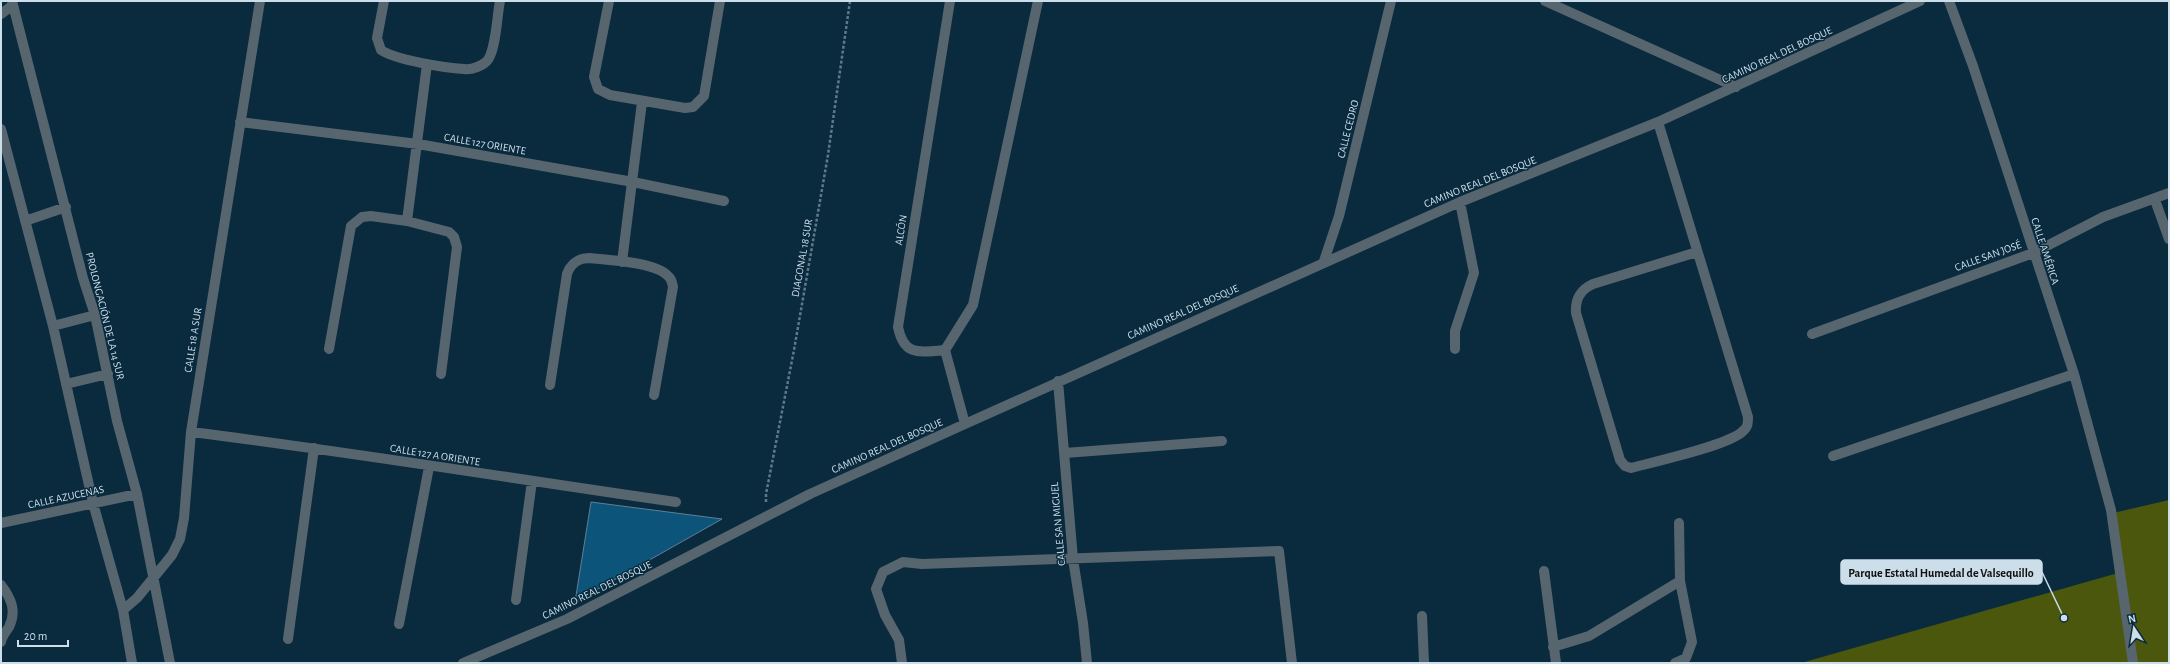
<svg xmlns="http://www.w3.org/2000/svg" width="2170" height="664" font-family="'Alegreya Sans',sans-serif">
<rect width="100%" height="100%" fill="#0a2b3e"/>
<path fill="#4c570e" d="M2169,500V663H1801L2118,573L2109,514Z"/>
<path fill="#0c5479" stroke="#5f8097" d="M591,502L722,519L575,602Z"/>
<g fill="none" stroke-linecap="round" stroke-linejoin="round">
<path stroke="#5f7989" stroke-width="2.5" stroke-dasharray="3 2" stroke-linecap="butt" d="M766,502V494L794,350L828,155L850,1"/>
<path stroke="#57656f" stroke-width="10" d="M12,1L83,278L95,315L117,421L137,494L170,663
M384,1L377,38L381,50C395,60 446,68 464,69C472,70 482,66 487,61C496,51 497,15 500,1
M609,1L594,77L598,89L610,95L685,108L693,107L704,96L720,1
M950,1L898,327C904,357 920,352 945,350L965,424
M1545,1L1736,87
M1949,1L1973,66L2074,374L2111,510L2133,663
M1,14L13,5
M240,122L418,144L633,182L724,201
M1658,122L1748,417C1748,423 1748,427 1743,431C1730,445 1654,462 1631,468L1625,466L1620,460L1576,313C1575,299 1580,290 1593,284L1697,252
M1,129L53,326L93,503L123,610
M2155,200L2169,239
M25,221L66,207
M407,221L427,64
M1324,261L1339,216L1391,1
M622,262L642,102
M53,326L95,315
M1812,334L2033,253L2103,217L2169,193
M329,349L351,226L362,217L371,216L407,221L449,232L454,237L457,247L441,374
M1455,349V331L1474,273L1460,202
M945,350L973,305L1038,1
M1058,381L1073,559L1083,623L1087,663
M66,384L108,374
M550,385L567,274C571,263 578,258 590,258C608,260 656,262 668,276C672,279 672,283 673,287L654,395
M191,432C353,452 514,479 676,502
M1065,453L1222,441
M1833,456L2074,374
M1,523L137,494
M1544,571L1556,663
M1,585C11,598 17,611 9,627C6,632 2,636 1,642
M516,600L532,481
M1422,616L1424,663
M399,624L429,467
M288,639L314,448
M1553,647L1589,636L1680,581
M132,663L123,610L137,598L172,555L180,539L184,518L191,432L260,1
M463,663L567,619L810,494L965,424L1460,202L1658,122L1920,1
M902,663L899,640L885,615L876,589L883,572L903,562L922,564L1279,551L1292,663
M1675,663L1686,658L1692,642L1680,581L1679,523"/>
</g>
<g text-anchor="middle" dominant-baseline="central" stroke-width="3" stroke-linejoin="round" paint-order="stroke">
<g font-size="11" fill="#ccdeea" stroke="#0a2b3e">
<text transform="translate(1777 55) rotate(-25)">CAMINO REAL DEL BOSQUE</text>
<text transform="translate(1348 129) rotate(-76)">CALLE CEDRO</text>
<text transform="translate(485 144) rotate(10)">CALLE 127 ORIENTE</text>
<text transform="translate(1480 182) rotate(-22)">CAMINO REAL DEL BOSQUE</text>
<text transform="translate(901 230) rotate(-81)">ALCÓN</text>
<text transform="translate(2045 251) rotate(72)">CALLE AMÉRICA</text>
<text transform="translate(1988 256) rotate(-20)">CALLE SAN JOSÉ</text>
<text transform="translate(802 258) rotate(-80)">DIAGONAL 18 SUR</text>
<text transform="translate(1183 312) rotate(-24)">CAMINO REAL DEL BOSQUE</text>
<text transform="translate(105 316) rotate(76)">PROLONGACIÓN DE LA 14 SUR</text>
<text transform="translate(193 340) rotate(-81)">CALLE 18 A SUR</text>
<text transform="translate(887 446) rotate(-24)">CAMINO REAL DEL BOSQUE</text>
<text transform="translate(435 455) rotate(9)">CALLE 127 A ORIENTE</text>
<text transform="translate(66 497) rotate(-12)">CALLE AZUCENAS</text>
<text transform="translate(1058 524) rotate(-95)">CALLE SAN MIGUEL</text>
<text transform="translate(597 590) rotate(-26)">CAMINO REAL DEL BOSQUE</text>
</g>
</g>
<path fill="none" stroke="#ccdeea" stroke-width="1.5" d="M2064 618L2042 572"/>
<circle fill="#ccdeea" stroke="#0a2b3e" stroke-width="1.5" cx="2064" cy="618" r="4"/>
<rect fill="#ccdeea" stroke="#ccdeea" stroke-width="1.5" x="1841" y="560" width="201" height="24" rx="4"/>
<g font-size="12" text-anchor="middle" font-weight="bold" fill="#111">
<text x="1941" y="577">Parque Estatal Humedal de Valsequillo</text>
</g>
<rect width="2170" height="664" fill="none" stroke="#ccdeea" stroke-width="4"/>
<g transform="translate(2134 628) rotate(348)" stroke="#0a2b3e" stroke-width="3" paint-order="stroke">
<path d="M0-3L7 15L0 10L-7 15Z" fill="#ccdeea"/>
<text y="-6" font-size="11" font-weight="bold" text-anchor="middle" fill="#ccdeea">N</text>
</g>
<path d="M18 640v6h50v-6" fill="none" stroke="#ccdeea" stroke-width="2"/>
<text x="24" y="640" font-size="12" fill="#ccdeea" stroke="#0a2b3e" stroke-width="3" paint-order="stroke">20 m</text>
</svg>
